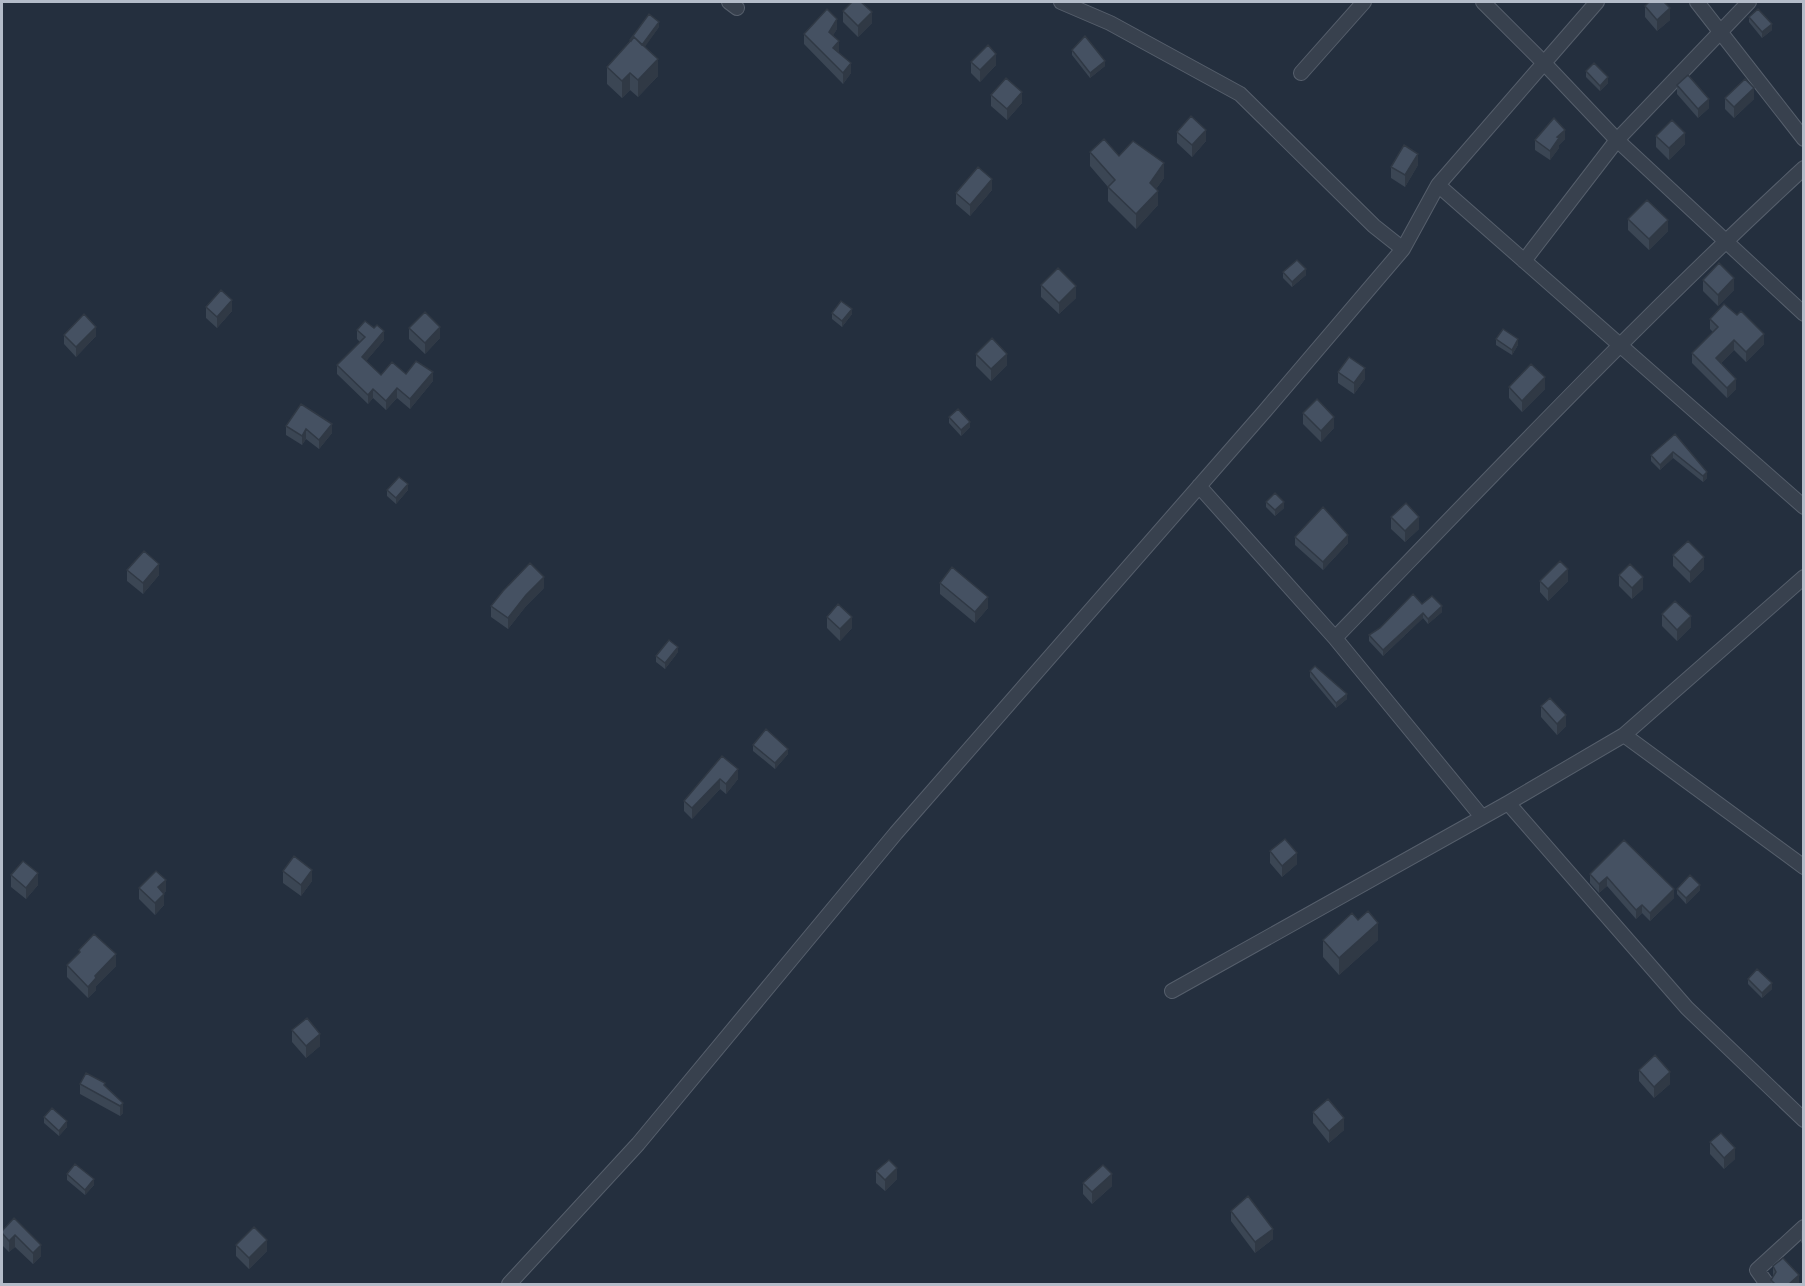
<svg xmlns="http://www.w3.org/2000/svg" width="1805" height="1286" font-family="'Space Grotesk',sans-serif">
<rect width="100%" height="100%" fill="#242f3e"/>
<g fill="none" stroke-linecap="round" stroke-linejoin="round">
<g stroke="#565f6c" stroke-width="16">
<path id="minor" d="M729,2L737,8
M1061,2L1110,23L1240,94L1374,226L1403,249
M1483,2L1544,63L1438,185L1804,507
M1597,2L1544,63L1617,140L1804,314
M1697,2L1804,139
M1301,73L1364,2
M1524,261L1617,140L1749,2
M1199,486L1335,638L1482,817
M1335,638C1489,479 1641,318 1804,168
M1624,735L1804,867
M1508,803L1687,1008L1804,1120
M1172,991L1508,803L1624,735L1804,577
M509,1284L638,1144L896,833L1264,412L1403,249L1438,185
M1767,1284L1757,1270L1804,1227"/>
</g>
<use href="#minor" stroke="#38414e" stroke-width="14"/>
</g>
<path fill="#3b4654" d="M1645,6L1670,20L1657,31L1645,17Z
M843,11L872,23L858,37L843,22Z
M1749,17L1772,30L1762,38L1749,22Z
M659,27L644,47L658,76L638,97L630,90L622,98L607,84V67L630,41V40Z
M837,29L833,35L839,51L838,53L851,73L843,84L804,44V34Z
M1072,50L1105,66L1090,78L1072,55Z
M971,62L996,65L980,82L971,73Z
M1586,71L1608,83L1600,91L1586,77Z
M1677,85L1709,108L1698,118L1677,94Z
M991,95L1022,103L1007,120L991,106Z
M1725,98L1754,99L1734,118L1725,109Z
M1177,132L1206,141L1192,157L1177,143Z
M1656,136L1685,144L1669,160L1656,147Z
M1565,139L1559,145V148L1550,160L1535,150V140Z
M1090,152L1119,156L1164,178L1156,189L1158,205L1136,229L1108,201V187L1090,166Z
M1418,165L1405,187L1391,178V167Z
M992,190L970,216L956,204V193Z
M1628,219L1668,231L1649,250L1628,230Z
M1283,272L1306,275L1292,287L1283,278Z
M1703,280L1734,290L1718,306L1703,291Z
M1041,285L1076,298L1059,314L1041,297Z
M206,307L232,311L217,328L206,318Z
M832,313L852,314L842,327L832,319Z
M1710,319L1764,344L1746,362L1734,350L1721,363L1736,389L1727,398L1692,363V353L1713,332L1710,329Z
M409,328L440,338L425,354L409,339Z
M357,330L384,340L366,361L381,375L406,374L433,381L410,409L397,398L386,410L373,398L368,404L337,374V365L360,342L357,339Z
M64,335L96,336L76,357L64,344Z
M1496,339L1518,345L1512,355L1496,345Z
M976,354L1007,365L991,381L976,366Z
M1338,372L1365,379L1354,394L1338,383Z
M1509,387L1545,389L1522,412L1509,398Z
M1303,413L1334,428L1321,442L1303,424Z
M949,417L970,427L961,436L949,423Z
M286,426L332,433L319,449L306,439L302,445L286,435Z
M1675,434L1707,478L1703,482L1673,458L1660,470L1651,461V455Z
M387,490H408L396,504L387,496Z
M1266,502L1284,508L1275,516L1266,507Z
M1391,517L1419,529L1405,542L1391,529Z
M1295,537L1348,543L1323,570L1295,545Z
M1673,555L1704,569L1690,583L1673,566Z
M127,570L159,575L143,594L127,581Z
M1619,575L1643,589L1632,599L1619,586Z
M1540,581H1568L1548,601L1540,592Z
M940,583L988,608L975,623L940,594Z
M544,588L526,606L508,629L491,617V606Z
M1422,604L1442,612L1428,624L1423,618L1383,656L1369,641V635Z
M1662,614L1691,627L1677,641L1662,626Z
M827,617L852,628L840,641L827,628Z
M678,652L665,669L656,662V656Z
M1310,671L1347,699L1336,708L1310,677Z
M1541,706L1566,726L1557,735L1541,717Z
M753,745L788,754L775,769L753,751Z
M722,756L738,779L726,794L720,789L692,819L684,811V801Z
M1624,840L1674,898L1650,921L1642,913L1636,919L1607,886L1599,893L1590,883V874Z
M1270,851L1297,864L1282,877L1270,863Z
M283,871L312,881L301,896L283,883Z
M11,875L38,885L26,899L11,887Z
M139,888L166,891L164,893V905L155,915L139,899Z
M1677,889L1700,890L1686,904L1677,894Z
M1323,940H1378L1339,975L1323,957Z
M79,950L116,966L96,986V990L88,998L67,977V965L79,953Z
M1748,979L1772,989L1762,998L1748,984Z
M292,1030L320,1046L306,1058L292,1042Z
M1639,1070L1670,1084L1654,1098L1639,1081Z
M80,1084L105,1086L123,1103V1113L120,1116L80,1094Z
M1313,1112L1344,1130L1329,1143L1313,1123Z
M44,1117L67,1127L59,1136L44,1123Z
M1710,1142L1735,1159L1724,1169L1710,1154Z
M876,1171L897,1179L885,1191L876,1183Z
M67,1174L94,1185L85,1195L67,1180Z
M1083,1183L1112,1186L1092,1204L1083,1194Z
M1231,1211L1273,1239L1255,1253L1231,1221Z
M14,1218L41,1256L33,1264L15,1247L9,1252L2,1245V1231Z
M1803,1228V1245L1801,1242V1231Z
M236,1245L267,1251L249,1269L236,1256Z
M1773,1266L1799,1284H1771V1280L1773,1277Z"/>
<path fill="#303945" d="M1670,8V20L1657,31V20Z
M872,12V23L858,37V26Z
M837,19V29L829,42V32Z
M659,22V27L640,54V48Z
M1772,24V30L1762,38V32Z
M839,41V51L833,59V48Z
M996,54V65L980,82V70Z
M658,59V76L638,97V80Z
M1105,61V66L1090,78V73Z
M851,63V73L843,84V73Z
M630,73V90L622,98V81Z
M1608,77V83L1600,91V86Z
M1754,88V99L1734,118V107Z
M1022,92V103L1007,120V109Z
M1709,99V108L1698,118V109Z
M1206,130V141L1192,157V145Z
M1565,130V139L1559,145V148L1550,160V151L1557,137Z
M1685,133V144L1669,160V148Z
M1418,154V165L1405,187V175Z
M1164,163V178L1150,197V183Z
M992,179V190L970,216V205Z
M1158,191V205L1136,229V214Z
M1668,220V231L1649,250V239Z
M1306,269V275L1292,287V282Z
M1734,278V290L1718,306V295Z
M1076,286V298L1059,314V303Z
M232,300V311L217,328V317Z
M852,309V314L842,327V321Z
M96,327V336L76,357V347Z
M440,327V338L425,354V343Z
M384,331V340L362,366V357Z
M1764,334V344L1746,362V352Z
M1518,339V345L1512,355V350Z
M1734,340V350L1716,368V358Z
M1007,354V365L991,381V369Z
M1365,368V379L1354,394V383Z
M433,372V381L410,409V399Z
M1545,377V389L1522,412V401Z
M1736,379V389L1727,398V388Z
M397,388V398L386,410V401Z
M373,389V398L368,404V395Z
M1334,417V428L1321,442V431Z
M970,422V427L961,436V430Z
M332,424V433L319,449V440Z
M306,429V439L302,445V436Z
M1673,452V458L1660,470V465Z
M1707,472V478L1703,482V476Z
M408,484V490L396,504V498Z
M1284,502V508L1275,516V510Z
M1419,517V529L1405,542V531Z
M1348,535V543L1323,570V562Z
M1704,557V569L1690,583V572Z
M159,564V575L143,594V583Z
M1568,569V581L1548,601V589Z
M544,577V588L526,606L508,629V618L526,595Z
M1643,577V589L1632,599V588Z
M988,597V608L975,623V612Z
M1442,606V612L1428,624V619Z
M1423,613V618L1383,656V650Z
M1691,616V627L1677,641V630Z
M852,617V628L840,641V629Z
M678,647V652L665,669V663Z
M1347,694V699L1336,708V703Z
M1566,715V726L1557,735V724Z
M788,749V754L775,769V763Z
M738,769V779L726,794V784Z
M720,779V789L692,819V808Z
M1297,853V864L1282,877V866Z
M312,870V881L301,896V885Z
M38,873V885L26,899V888Z
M1607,877V886L1599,893V884Z
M166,880V891L158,899V887Z
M1700,885V890L1686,904V898Z
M1674,889V898L1650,921V913Z
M164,894V905L155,915V903Z
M1642,905V913L1636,919V910Z
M1378,923V940L1339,975V958Z
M116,954V966L96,986V990L88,998V987L95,976Z
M1772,983V989L1762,998V993Z
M320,1034V1046L306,1058V1046Z
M1670,1072V1084L1654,1098V1087Z
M123,1103V1113L120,1116V1106Z
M1344,1118V1130L1329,1143V1131Z
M67,1121V1127L59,1136V1131Z
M1735,1148V1159L1724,1169V1158Z
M897,1168V1179L885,1191V1180Z
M1112,1174V1186L1092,1204V1192Z
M94,1179V1185L85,1195V1190Z
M1273,1229V1239L1255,1253V1242Z
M15,1235V1247L9,1252V1241Z
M267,1240V1251L249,1269V1258Z
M41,1245V1256L33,1264V1253Z
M1799,1275V1284H1789Z"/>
<path fill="#455162" stroke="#303945" stroke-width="1.5" d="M852,2H861L872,12L858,26L843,11Z
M1649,2H1664L1670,8L1657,20L1645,6Z
M827,9L837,19L829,32L839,41L833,48L851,63L843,73L804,34Z
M1758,9L1772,24L1762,32L1749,17Z
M649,14L659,22L642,45L634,37L631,41L630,40Z
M1085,36L1105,61L1090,73L1072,50Z
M634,37L658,59L638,80L630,73L622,81L607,67Z
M988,45L996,54L980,70L971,62Z
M1594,63L1608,77L1600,86L1586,71Z
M1688,75L1709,99L1698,109L1677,85Z
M1006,78L1022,92L1007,109L991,95Z
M1745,79L1754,88L1734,107L1725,98Z
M1191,116L1206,130L1192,145L1177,132Z
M1554,118L1565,130L1557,137L1559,138L1550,151L1535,140Z
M1672,120L1685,133L1669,148L1656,136Z
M1104,139L1119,156L1133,141L1164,163L1150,183L1158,191L1136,214L1108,187L1115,180L1090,152Z
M1404,145L1418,154L1405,175L1391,167Z
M978,167L992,179L970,205L956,193Z
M1647,200L1668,220L1649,239L1628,219Z
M1297,260L1306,269L1292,282L1283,272Z
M1719,263L1734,278L1718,295L1703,280Z
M1058,268L1076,286L1059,303L1041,285Z
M221,290L232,300L217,317L206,307Z
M841,301L852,309L842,321L832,313Z
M1724,304L1737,315L1741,311L1764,334L1746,352L1734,340L1716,358L1736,379L1727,388L1692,353L1718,327L1710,319Z
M425,312L440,327L425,343L409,328Z
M84,314L96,327L76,347L64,335Z
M365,321L374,328L377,325L384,331L362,357L381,375L392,362L406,374L416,361L433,372L410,399L397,388L386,401L373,389L368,395L337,365L365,337L357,330Z
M1503,329L1518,339L1512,350L1496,339Z
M992,338L1007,354L991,369L976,354Z
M1349,357L1365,368L1354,383L1338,372Z
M1531,364L1545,377L1522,401L1509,387Z
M1317,399L1334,417L1321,431L1303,413Z
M301,404L332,424L319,440L306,429L302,436L286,426Z
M958,409L970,422L961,430L949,417Z
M1675,434L1707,472L1703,476L1673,452L1660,465L1651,455Z
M399,477L408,484L396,498L387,490Z
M1275,493L1284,502L1275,510L1266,502Z
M1406,503L1419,517L1405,531L1391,517Z
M1323,507L1348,535L1323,562L1295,537Z
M1688,541L1704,557L1690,572L1673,555Z
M144,551L159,564L143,583L127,570Z
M1560,561L1568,569L1548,589L1540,581Z
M530,563L544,577L526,595L508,618L491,606L503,591Z
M1630,564L1643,577L1632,588L1619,575Z
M952,567L988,597L975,612L940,583Z
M1413,594L1422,604L1432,596L1442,606L1428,619L1423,613L1383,650L1369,635L1380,628Z
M1675,601L1691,616L1677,630L1662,614Z
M838,604L852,617L840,629L827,617Z
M669,640L678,647L665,663L656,656Z
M1315,666L1347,694L1336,703L1310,671Z
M1550,698L1566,715L1557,724L1541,706Z
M766,729L788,749L775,763L753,745Z
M722,756L738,769L726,784L720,779L692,808L684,801Z
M1285,839L1297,853L1282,866L1270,851Z
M1624,840L1674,889L1650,913L1642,905L1636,910L1607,877L1599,884L1590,874Z
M294,856L312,870L301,885L283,871Z
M23,861L38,873L26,888L11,875Z
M156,871L166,880L158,887L164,894L155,903L139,888Z
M1690,875L1700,885L1686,898L1677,889Z
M1368,911L1378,923L1339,958L1323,940L1352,913L1358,920Z
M94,934L116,954L95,976L96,978L88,987L67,965L80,952L79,950Z
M1757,969L1772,983L1762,993L1748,979Z
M307,1018L320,1034L306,1046L292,1030Z
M1655,1055L1670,1072L1654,1087L1639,1070Z
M86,1073L105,1083L104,1085L123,1103L120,1106L80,1084Z
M1328,1099L1344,1118L1329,1131L1313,1112Z
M52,1108L67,1121L59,1131L44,1117Z
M1721,1133L1735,1148L1724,1158L1710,1142Z
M889,1160L897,1168L885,1180L876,1171Z
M75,1164L94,1179L85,1190L67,1174Z
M1103,1165L1112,1174L1092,1192L1083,1183Z
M1248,1196L1273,1229L1255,1242L1231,1211Z
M14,1218L41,1245L33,1253L15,1235L9,1241L2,1233V1231Z
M254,1227L267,1240L249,1258L236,1245Z
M1783,1258L1799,1275L1789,1284H1775L1771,1280L1776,1272L1773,1266Z"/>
<rect width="1805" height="1286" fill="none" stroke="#b4bcc9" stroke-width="6"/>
</svg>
